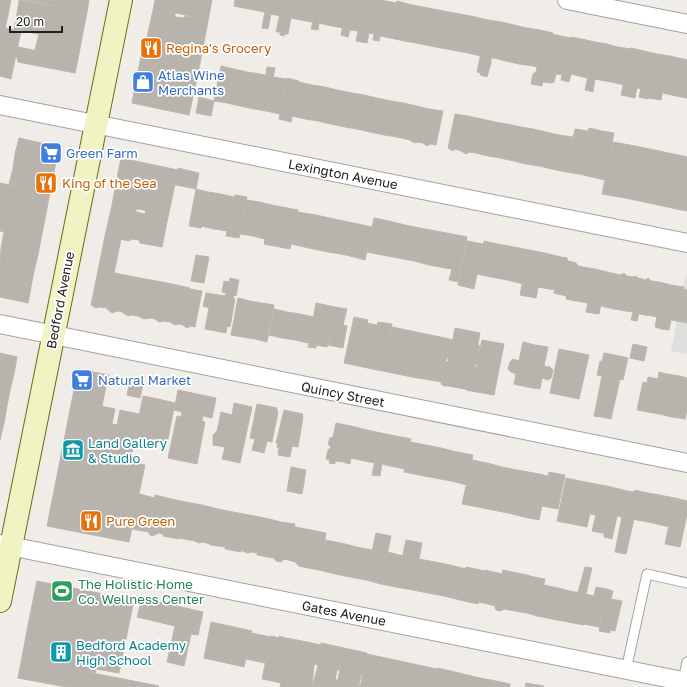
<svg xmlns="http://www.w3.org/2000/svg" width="687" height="687" font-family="'Golos Text',sans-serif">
<rect width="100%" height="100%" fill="#f0ede8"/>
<path fill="#dfdede" d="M686,274L687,275V354L671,351Z"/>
<path fill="#b9b3ae" stroke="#c0b5ac" d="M0,0H11L0,54Z
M19,0L87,12L84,27L17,14Z
M25,0H89L87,12Z
M155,0H212L208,21L177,13L174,14L153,10Z
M235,0H251L249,9L234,6Z
M251,0H267L265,12L249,9Z
M267,0H283L280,16L271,14L268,29L262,28Z
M283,0H300L296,19L291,18L288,34H285L284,36L280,35V32H276Z
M300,0H315L311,22L296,19Z
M315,0H332L327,25L319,23L318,30L311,29L313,22H311Z
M332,0H348L343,28L327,25Z
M348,0H364L358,31L350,30L348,37L341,35Z
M364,0H381L374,34L369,33L367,43L356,41Z
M381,0L397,3L390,38L380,36L379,41L373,40Z
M397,1L412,5L405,41L390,38Z
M412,5L428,8L421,44L405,41Z
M428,8L443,11L436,47L421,44Z
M153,10L174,14L176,17L183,18L186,16L208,21L202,53L179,48L178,46L170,45L168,46L146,42Z
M443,11L460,14L452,50L436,47Z
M17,14L84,27L81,43L14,29Z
M460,14L475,17L468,53L452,50Z
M475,17L488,20L481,56L468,53Z
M488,20L501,22L494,58H491V63L487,77L480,75L481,73L477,72Z
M501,22L514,25L506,61L494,58Z
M514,25L527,28L519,64L506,61Z
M5,28L21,31L11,79L0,76V54Z
M527,28L540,30L533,66L519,64Z
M540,30L553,33L542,86L531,84L533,74L536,72L537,67L533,66Z
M39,34L81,43L78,59L35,50Z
M552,34L570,38L563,75L556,74L554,82L551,83L543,82Z
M570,37L582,39L575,75L571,74L569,82L561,80Z
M582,39L595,42L587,78L575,75Z
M144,41L168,46L170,48L177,50L179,48L202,53L196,83L173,79L172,77L164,76L162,77L138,72Z
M595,42L607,44L600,80L595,79L593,92L585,90Z
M607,44L618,47L611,82L600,80Z
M18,47L78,59L75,73L18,62L16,54Z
M618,47L631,49L624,85L611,82Z
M631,48L644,51L635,98L621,95Z
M644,51L657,54L648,99L639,97L641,89L637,88Z
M657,54L670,56L661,100L648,98Z
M670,56L683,59L676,96L663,93Z
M683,59L687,60V98L676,96Z
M221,66L234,69L227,103L214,101Z
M267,67L275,68L266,111L254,109L260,74L266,75Z
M234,69L247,72L240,106L227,103Z
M138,72L162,77L164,79L171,81L173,79L196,83L189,115L132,103Z
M247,72L260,74L254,109L240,106Z
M273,77L286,79L280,114L266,111Z
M287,78L299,81L291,122L279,119Z
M299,82L312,85L305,119L292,116Z
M312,85L325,87L318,121L305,119Z
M325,87L337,90L331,124L318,121Z
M337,90L352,93L345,127L331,124Z
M352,93L364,95L357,129L345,127Z
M364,95L377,98L370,132L357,129Z
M199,97L214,101L211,116L196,113Z
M377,98L391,101L384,135L370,132Z
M391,101L403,103L397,137L384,135Z
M403,103L417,106L410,140L397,137Z
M417,106L429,109L423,143L417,142L414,143L410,140Z
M429,109L443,111L436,145L430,144L427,146L423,143Z
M455,114L468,116L461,151L456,149L452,151L448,148Z
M468,116L482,119L476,153L469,152L466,154L461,151Z
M482,119L495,122L488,156L476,153Z
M495,122L507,124L500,158L488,156Z
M507,124L521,127L514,161L500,158Z
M521,127L533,129L526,164L514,161Z
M589,128L602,131L592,177L579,174Z
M533,129L546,132L539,166L526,164Z
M575,129L588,131L579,174L566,172Z
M602,131L614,133L605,180L592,177Z
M546,132L559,135L552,169L539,166Z
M559,135L573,137L566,172L552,169Z
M19,138L59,147L56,161L15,154Z
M613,142L635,146L625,198L602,194Z
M635,146L659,151L649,203L625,198Z
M659,151L683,156L672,208L649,203Z
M15,154L56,161L53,177L13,169Z
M683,156L687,157V211L672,208Z
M121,158L178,170V168L199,173L196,189L118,173Z
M13,169L53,177L50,193L9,184Z
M118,173L175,184L168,217L146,212L144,210L138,209L135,210L112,205Z
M0,183L50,193L41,239L0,231Z
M196,189L208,192L201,228L189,226Z
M208,192L221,194L214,229L201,226Z
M221,194L234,197L227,231L214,229Z
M235,195L247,197L239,238L226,236Z
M247,200L259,202L253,236L240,234Z
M259,202L272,205L265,239L253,236Z
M112,205L135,210L137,212L144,214L146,212L168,217L162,247L140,243L139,240L132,239L129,241L105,236Z
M272,205L298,210L290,249L264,244Z
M297,212L316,215L309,248L291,244Z
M316,215L334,219L328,252L309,248Z
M374,218L389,221L382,255L367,252Z
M334,219L353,223L346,255L328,252Z
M389,221L405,225L398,258L382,255Z
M353,223L372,227L365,260L346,255Z
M405,225L420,228L414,261L398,258Z
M420,228L436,231L429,265L414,261Z
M436,231L452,234L445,268L429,265Z
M4,232L41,239L38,255L1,248Z
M452,234L467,237L458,282L449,280L452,269L445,268Z
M105,236L121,239L107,308L100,307L96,308L91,305Z
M467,241L483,244L474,289L458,285Z
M484,241L498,244L491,277L477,274Z
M498,244L514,247L507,280L491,277Z
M514,247L529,250L523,284L507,280Z
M1,248L38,255L34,271L0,264Z
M529,250L545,253L536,298L520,295Z
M545,253L561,257L555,290L538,287Z
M196,255L209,257L204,283L191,281Z
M561,257L567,258L568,261L573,262L566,296L554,293Z
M573,262L576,263L578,266L583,267L576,301L566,299Z
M0,264L34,271L31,287L0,280Z
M583,267L595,269L588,303L576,301Z
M595,269L607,272L599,314L586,312Z
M607,272L621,275L614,309L601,306Z
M114,273L130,276L123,312L118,311L112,313L107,309Z
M624,273L627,276L633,277L626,311L614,309L621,275Z
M130,276L145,279L138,316L132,315L128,316L123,313Z
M636,276L638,278L646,280L637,321L631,320L633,312L626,311L633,277Z
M230,278L239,280L236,296L234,295L233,299H235L230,327L227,326L226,333L205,329L209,308L203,306L206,293L225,296L226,293L222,292L224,281L229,282Z
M648,278L651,281L659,282L652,316L639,314L646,280Z
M145,279L162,282L155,319L150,318L144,319L138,316Z
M0,280L31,287L28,303L0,297Z
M162,282L177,285L170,322L164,321L159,322L155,319Z
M659,282L671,285L662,329L655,327L657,317L652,316Z
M177,285L190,288L183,325L179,324L175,325L170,322Z
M671,285L684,287L677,321L671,320L669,330L662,329Z
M190,289L202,291L195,327L191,326L187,328L183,325Z
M683,289L687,290V323L677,321Z
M238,298L250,301L242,337L231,335Z
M250,301L262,303L255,339L242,337Z
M262,303L274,305L267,342L255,339Z
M316,303L335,307L327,347L316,345V348L308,347Z
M335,307L347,309L343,325L347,326L343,348L328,345Z
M274,309L287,312L282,338L269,335Z
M287,312L300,314L295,340L282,338Z
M300,314L314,317L308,343L295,340Z
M354,317L368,320L367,323L372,324L363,367L344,363Z
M378,322L392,324L383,371L363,367L372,324L377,325Z
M392,327L421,333L412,377L383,371Z
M455,328L480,333L478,344L480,347L477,364L474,365L476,368L472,390L469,391L465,389L448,386H444L441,384L446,362L449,361L447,357L450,340L453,339Z
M421,333L450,339L442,382L412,377Z
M482,340L504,344L494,395L471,391Z
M523,342L535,345L527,387L514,384L516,374L511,372L508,369L510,362L513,359L519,361Z
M633,344L647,347L644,361L630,358Z
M535,345L548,347L544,366L550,367L553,370L551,378L548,380L542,378L540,389L527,387Z
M559,349L574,352L565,396L550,393Z
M574,352L589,355L579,399L565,396Z
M0,353L17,357L14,374L0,371Z
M604,353L615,355L602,417L594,416L602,376L597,375L600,361L602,362Z
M615,355L628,358L623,380L620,379L611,419L602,417Z
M78,369L109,375L105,391L75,385Z
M0,371L14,374L10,390L0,388Z
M659,372L667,374L659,414L637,410L643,382L647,383L648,377L658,379Z
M667,374L680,376L672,417L659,414Z
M680,376L687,378V410L685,419L672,417Z
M130,381L143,384L140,398L127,395Z
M75,385L105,391L102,406L72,400Z
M0,388L10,390L7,406L0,405Z
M178,390L216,398L212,418L203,416L202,421L205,422L197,464L168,458L177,416L181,417L182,412L174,410Z
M143,396L158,399L150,440L135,438Z
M158,399L175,403L167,444L150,440Z
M72,400L115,409L112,424L69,415Z
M234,403L252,407L240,463L222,459L225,447L213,445V435L217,431L221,412L232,415Z
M257,404L277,408V411L278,412L272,442L267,441L264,453L252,450L255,439L250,438Z
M0,405L7,406L4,423L0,422Z
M120,410L139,414L137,429L117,425Z
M284,410L303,414L302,416L303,417L298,447L292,446L290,457L278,455L279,448L277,447L278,443H276Z
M69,415L137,429L130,462L145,465L129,542L47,526Z
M0,422L4,423L0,440Z
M336,423L351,426L343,462L335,461V464L329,463L330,460L326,459L328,450L331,447L328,444L330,438L333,437Z
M351,426L367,430L360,460L351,458L350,464L343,462Z
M367,430L381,433L375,463L360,460Z
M381,433L396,436L390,466L382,464L380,476L372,475Z
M396,436L411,439L405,469L390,466Z
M410,442L426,445L419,475L404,472Z
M426,445L441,448L435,478L419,475Z
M441,448L457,452L451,481L435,478Z
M457,452L473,455L467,485L451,481Z
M472,460L487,463L478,507L462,504Z
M487,463L502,467L493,510L478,507Z
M291,467L306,470L302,494L287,491Z
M502,467L517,470L508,513L493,510Z
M517,470L534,473L524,517L508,513Z
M549,472L565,475L558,509L542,506Z
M534,473L548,476L539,520L524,517Z
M566,478L580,481L572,524L557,521Z
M580,481L596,484L587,527L572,524Z
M596,484L611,487L602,533L592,531L596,515L590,514Z
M611,487L627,491L622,517L617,516L612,539L604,537V533H602Z
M635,490L643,492L637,520L634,519L626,554L615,552L627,491L634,492Z
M643,492L659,495L653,523L637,520Z
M139,494L155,498L148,532L132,529Z
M155,495L171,499L164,534L158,533L153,536L150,535L148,531Z
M659,495L675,498L669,527L653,523Z
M675,498L687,501V514L680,547L665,544Z
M171,499L186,502L179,539L163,536Z
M186,502L202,505L195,541L179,538Z
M202,505L218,509L210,544L203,542L198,543L195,541Z
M218,509L233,512L226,547L210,545Z
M233,512L249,515L241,552L225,549Z
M249,515L265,518L257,553L252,552L247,553L241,550Z
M265,518L281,522L273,558L257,555Z
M281,522L295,524L288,560L284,559L281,562L276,561L273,557Z
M295,527L311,530L303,567L299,566L295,562L288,560Z
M311,530L326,533L319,570L303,567Z
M376,533L391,536L381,584L366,580Z
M325,540L341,543L335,574L319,570Z
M406,540L422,543L413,590L396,587Z
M341,543L357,547L350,577L335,574Z
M357,547L372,550L366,580L350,577Z
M388,552L403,556L396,587L381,584Z
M419,559L435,562L428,593L413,590Z
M435,562L450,565L444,596L428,593Z
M450,565L466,569L460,600L444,596Z
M466,567L476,569L469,602L460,600Z
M585,567L592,568L586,594L590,595L584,625L568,622L574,592H578Z
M476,569L485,571L478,604L469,602Z
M485,570L502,574L496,606L479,602Z
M503,570L512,572L504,609L501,611L496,610L495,608Z
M512,572L523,574L515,611L504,609Z
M523,574L534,577L527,613L515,611Z
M534,577L545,579L537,616L527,613Z
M37,581L134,600L119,673L96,669L103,634L29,620Z
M544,585L558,588L552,619L537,616Z
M596,587L607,589L599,627L584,624L590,595L594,596Z
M558,588L574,592L568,622L552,619Z
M607,589L613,591L611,599L622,601L615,631L610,630V633L599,631Z
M142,598L203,612L198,635L191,634L184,666L167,662L175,626L137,617Z
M29,620L103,634L95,673L87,672L84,687H66L18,678Z
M211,622L225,625L217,661L204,658Z
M225,625L239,628L231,664L217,661Z
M239,628L252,631L244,667L231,664Z
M252,633L271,637L265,663L246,659Z
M271,636L279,638V636L286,638L277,682L262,679Z
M286,638L297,640L287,687H280L281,683L277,682Z
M297,640L321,645L316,664L314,665L312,687H287Z
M321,643L344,648L339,670H337L335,680H337L336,687H312L318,666L316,664Z
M344,648L367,653L363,674L361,675L359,684L360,687H336L340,670H339Z
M367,654L381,657L375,687H360Z
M381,657L395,660L390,687H375Z
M395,660L409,663L404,687H390Z
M409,663L423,666L419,687H404Z
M423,666L437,669L433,687H419Z
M437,668L451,671L448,687H433Z
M451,671L467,675L464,687H448Z
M87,672L159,686L158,687H84Z
M467,675L480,678L478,687H464Z
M480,678L496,681L494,687H478Z
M496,681L510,684V687H494Z
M526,683L544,686L543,687H525Z"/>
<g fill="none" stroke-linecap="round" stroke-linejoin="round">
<g stroke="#a2a2a2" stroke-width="11">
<path id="lane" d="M626,670L647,574L687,583
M683,681L687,662"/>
</g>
<g stroke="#a2a2a2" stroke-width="20">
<path id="street" d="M567,0L687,24
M0,105L687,243
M0,324L687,463
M0,544L687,682"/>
</g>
<g stroke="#666e11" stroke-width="24">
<path id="secondary" d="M0,601L121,0"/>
</g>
<use href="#lane" stroke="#fff" stroke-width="9"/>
<use href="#street" stroke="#fff" stroke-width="18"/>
<use href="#secondary" stroke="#f2f3c3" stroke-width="22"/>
</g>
<defs>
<g id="restaurant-square" transform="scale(1.15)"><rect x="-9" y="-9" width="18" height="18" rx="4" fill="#e8710a" stroke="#fff"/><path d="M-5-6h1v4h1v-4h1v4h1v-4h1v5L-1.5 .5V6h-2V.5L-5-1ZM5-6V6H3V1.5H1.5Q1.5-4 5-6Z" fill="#fff"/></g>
<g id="shop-square" transform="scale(1.15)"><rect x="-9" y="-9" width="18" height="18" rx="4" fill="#3f7fe0" stroke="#fff"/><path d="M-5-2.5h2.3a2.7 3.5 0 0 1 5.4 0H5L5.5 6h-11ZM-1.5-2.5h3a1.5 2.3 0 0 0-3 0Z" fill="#fff"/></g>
<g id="supermarket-square" transform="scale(1.15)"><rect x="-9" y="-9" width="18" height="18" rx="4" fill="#3f7fe0" stroke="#fff"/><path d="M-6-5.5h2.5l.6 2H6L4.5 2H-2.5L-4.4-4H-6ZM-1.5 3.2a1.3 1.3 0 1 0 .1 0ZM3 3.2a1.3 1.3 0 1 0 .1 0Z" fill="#fff"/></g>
<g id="museum-square" transform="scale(1.15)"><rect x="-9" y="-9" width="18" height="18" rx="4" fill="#0f9aa8" stroke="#fff"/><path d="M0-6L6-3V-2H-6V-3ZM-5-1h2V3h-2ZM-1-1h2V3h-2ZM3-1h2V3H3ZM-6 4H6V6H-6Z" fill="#fff"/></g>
<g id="stadium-square" transform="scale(1.15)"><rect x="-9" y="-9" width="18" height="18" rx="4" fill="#2e9e5b" stroke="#fff"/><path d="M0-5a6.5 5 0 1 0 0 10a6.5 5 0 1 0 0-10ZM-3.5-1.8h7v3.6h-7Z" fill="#fff"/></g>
<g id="building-square" transform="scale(1.15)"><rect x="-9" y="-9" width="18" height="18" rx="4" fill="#0f9aa8" stroke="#fff"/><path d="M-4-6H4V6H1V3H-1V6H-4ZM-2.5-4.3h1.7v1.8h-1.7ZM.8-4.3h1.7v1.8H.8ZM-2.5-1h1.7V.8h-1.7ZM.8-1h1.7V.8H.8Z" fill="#fff"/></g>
</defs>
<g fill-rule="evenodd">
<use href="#restaurant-square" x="151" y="48"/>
<use href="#shop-square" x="143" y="82"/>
<use href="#supermarket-square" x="51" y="153"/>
<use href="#restaurant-square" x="46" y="183"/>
<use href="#supermarket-square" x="82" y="380"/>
<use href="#museum-square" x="73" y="450"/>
<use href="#restaurant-square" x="91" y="521"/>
<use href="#stadium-square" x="62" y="591"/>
<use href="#building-square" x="61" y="652"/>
</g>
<g text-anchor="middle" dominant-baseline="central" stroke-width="3.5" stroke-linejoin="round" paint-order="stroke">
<g font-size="13" fill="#c56008" stroke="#fff" text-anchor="start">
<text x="166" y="48">Regina's Grocery</text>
<text x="62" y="183">King of the Sea</text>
<text x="106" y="521">Pure Green</text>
</g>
<g font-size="13" fill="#366cbe" stroke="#fff" text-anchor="start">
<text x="158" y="75">Atlas Wine<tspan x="158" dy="15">Merchants</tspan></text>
<text x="66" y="153">Green Farm</text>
<text x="98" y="380">Natural Market</text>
</g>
<g font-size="13" fill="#212121" stroke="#fff">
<text transform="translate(343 174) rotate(11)">Lexington Avenue</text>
<text transform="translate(60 300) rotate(-79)">Bedford Avenue</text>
<text transform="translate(343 394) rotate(11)">Quincy Street</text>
<text transform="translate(344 613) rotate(11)">Gates Avenue</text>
</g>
<g font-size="13" fill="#0d838f" stroke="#fff" text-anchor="start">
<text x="88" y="443">Land Gallery<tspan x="88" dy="15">&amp; Studio</tspan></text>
<text x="76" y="645">Bedford Academy<tspan x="76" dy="15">High School</tspan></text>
</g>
<g font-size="13" fill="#27864d" stroke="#fff" text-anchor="start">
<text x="78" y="584">The Holistic Home<tspan x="78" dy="15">Co. Wellness Center</tspan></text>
</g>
</g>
<path d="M10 26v6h52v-6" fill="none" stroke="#212121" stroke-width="2"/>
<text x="16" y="26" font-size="12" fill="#212121" stroke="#ffffff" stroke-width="3" paint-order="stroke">20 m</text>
</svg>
